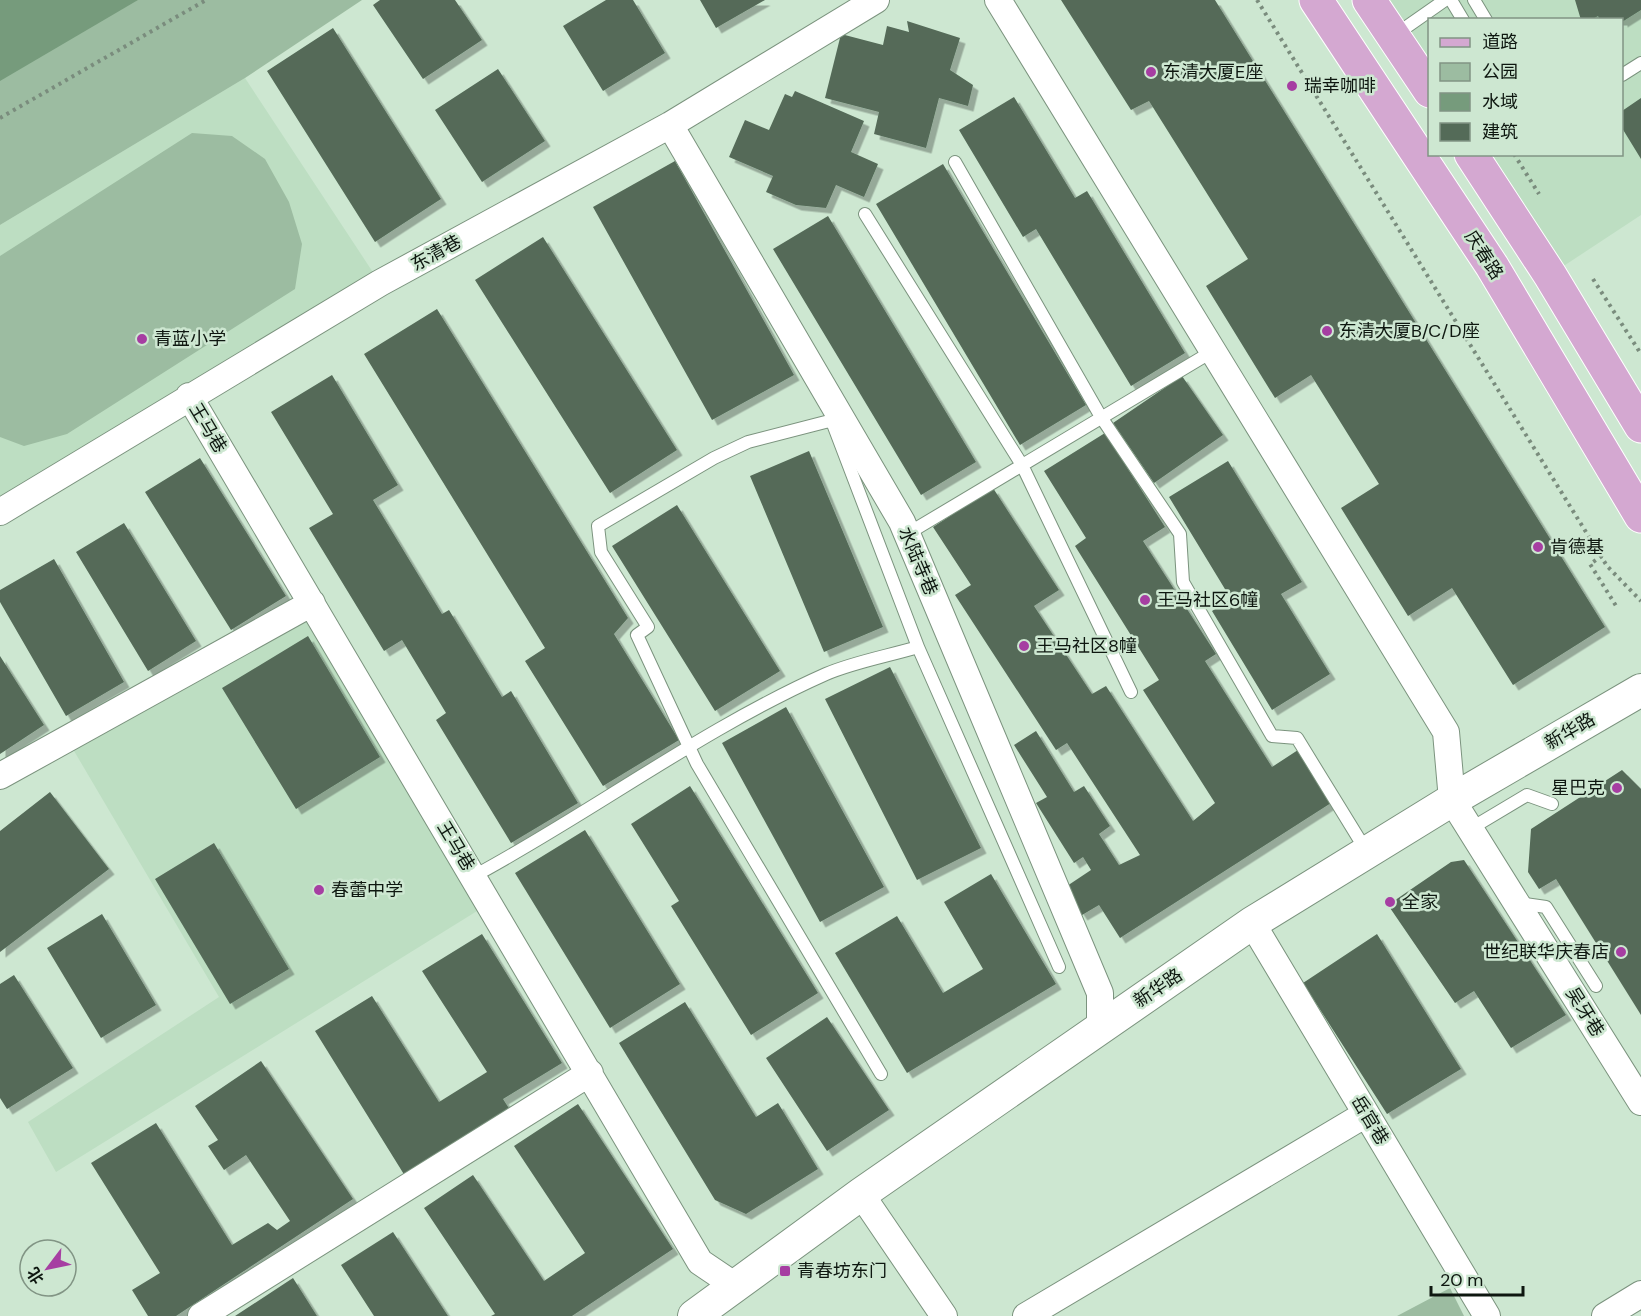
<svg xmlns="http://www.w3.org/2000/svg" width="1641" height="1316" font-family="'DM Sans','Noto Sans SC',sans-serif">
<defs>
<filter id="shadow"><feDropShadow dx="5.5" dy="5.5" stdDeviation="0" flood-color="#0004"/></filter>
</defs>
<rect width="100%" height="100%" fill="#cde7d1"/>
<path fill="#bddec2" d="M1369,0H1641V215L1550,275L1471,155L1622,154V20H1430L1429,91Z
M245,78L380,283L0,512V225Z
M312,603L490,903L56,1172L28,1122L219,997L67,739Z"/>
<path fill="#9cbca1" d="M0,0H362L245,78L0,225Z
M192,133L232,136L265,159L289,202L302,244L295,289L67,434L24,446L0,437V256Z
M1450,1288L1464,1316H1397Z"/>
<path fill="#769b7c" d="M0,0H138L0,81Z"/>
<path fill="#546b58" filter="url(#shadow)" d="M380,0H455L482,40L423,79L373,5Z
M606,0H633L665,53L603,91L563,26Z
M700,0H765L716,28Z
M1061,0H1215L1605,627L1513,685L1452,588L1408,616L1341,508L1379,484L1311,375L1275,398L1206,286L1248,259L1149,101L1131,110Z
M1575,0H1641V10L1622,22V20H1600L1598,16L1591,20H1581Z
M907,21L960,38L950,70L973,85L968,106L939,98L926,148L874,134L879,112L825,98L841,34L883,45L887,26L909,32Z
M333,28L441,199L375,242L267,71Z
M498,69L545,141L482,182L435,110Z
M795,91L864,121L851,152L878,164L864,197L836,185L826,208L796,205L766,192L773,176L729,157L745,120L769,130L785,94L792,97Z
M1014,97L1075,198L1087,191L1185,353L1131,386L1036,229L1023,237L959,130Z
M1641,98V159L1622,128V111Z
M675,161L794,375L712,420L593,207Z
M943,164L1086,405L1020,445L876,204Z
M828,216L976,462L921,495L773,249Z
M543,237L677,450L610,493L475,280Z
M437,309L628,618L614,634L679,740L603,786L525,661L545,648L364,354Z
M332,375L398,485L373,500L442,614L449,610L502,697L511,691L578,803L511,843L436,720L446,713L402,640L384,651L309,528L333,514L271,412Z
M1182,376L1223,435L1154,483L1113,423Z
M1105,433L1165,527L1143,541L1216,654L1205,661L1272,767L1298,750L1331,803L1120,938L1099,905L1082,915L1064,888L1091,870L1083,857L1074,863L1036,803L1047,797L1014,745L1036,731L1074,792L1084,786L1110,826L1099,834L1119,865L1140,855L1067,743L1056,750L955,595L971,585L933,527L993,488L1059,590L1034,606L1092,694L1106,686L1193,821L1215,803L1143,690L1159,680L1075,546L1086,538L1044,471Z
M809,451L883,627L824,652L750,476Z
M200,458L286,596L231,630L145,492Z
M1228,461L1302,582L1281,594L1330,674L1272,710L1212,611L1231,599L1169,497Z
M677,505L780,671L715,711L612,546Z
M124,523L196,641L148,671L76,552Z
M54,559L124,682L66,716L0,602V590Z
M308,636L380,757L296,809L222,688Z
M0,656L44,725L0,754Z
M890,667L981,848L917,880L825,699Z
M786,707L884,887L820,922L722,743Z
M1622,770L1641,789V1015L1556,879L1539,889L1528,872L1531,829Z
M690,786L818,993L751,1035L671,906L679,901L631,824Z
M50,792L109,869L0,952V831Z
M585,830L680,984L610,1028L515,873Z
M214,843L289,969L230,1004L155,879Z
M1464,860L1566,1015L1511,1048L1474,991L1455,1003L1388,905L1451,862Z
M991,874L1056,984L907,1073L835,953L897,916L943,993L983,969L944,902Z
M102,914L156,1005L101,1038L47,948Z
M482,934L562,1063L503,1099L510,1110L405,1176L315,1031L372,996L439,1102L487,1072L422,971Z
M1377,934L1461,1069L1387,1114L1303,983Z
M14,975L73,1068L7,1109L0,1098V984Z
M685,1002L756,1117L778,1103L818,1169L746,1214L715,1200L619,1043Z
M827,1017L889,1110L827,1151L766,1058Z
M261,1061L353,1199L176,1316H148L132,1290L160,1273L91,1163L156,1123L232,1245L268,1223L277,1230L290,1221L246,1155L224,1170L208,1146L218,1140L195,1106Z
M578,1104L673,1249L572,1316H491L495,1314L424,1208L473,1175L544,1281L585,1253L514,1146Z
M393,1232L448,1316H374L341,1265Z
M293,1278L317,1316H235Z"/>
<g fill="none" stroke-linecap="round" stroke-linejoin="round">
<g stroke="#7b937e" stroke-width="14">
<path id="service" d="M1451,0L1463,20
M1474,0L1486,20
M1395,35L1445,0
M1622,75L1641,63
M955,162L1101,417L1180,534L1183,582L1272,736L1297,738L1367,852
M865,214L1022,465L1131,692
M841,418L748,442L714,458L598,526L601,552L648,627L637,635L697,764L881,1074
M833,424L918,647
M907,534L1213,351
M1470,829L1527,795L1552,804
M474,876C593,812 702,729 826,674C854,662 888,656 918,647L1059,967
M1518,903L1546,907L1596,986"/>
</g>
<g stroke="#7b937e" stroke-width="28">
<path id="minor" d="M998,0L1446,732L1452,800L1641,1102
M670,125L902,522L1100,993V1027
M189,396L700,1262L734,1285
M0,512L380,283L670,125L876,0
M0,776L312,603
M1252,923L1487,1316
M861,1194L944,1316
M201,1316L590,1073
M1026,1316L1366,1114
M1605,1316L1641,1294"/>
</g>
<g stroke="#7b937e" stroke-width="34">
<path id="tertiary" d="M694,1316L861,1194L1252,923L1452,800L1641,690"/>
</g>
<g stroke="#fff" stroke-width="35">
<path id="primary" d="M1316,0L1492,266L1641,516
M1369,0L1430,91
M1471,154L1550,275L1641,426"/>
</g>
<path stroke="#7a8c7d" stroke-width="4" stroke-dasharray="3 4.5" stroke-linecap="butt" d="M1257,0L1607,566L1641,601
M0,118L206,0
M1514,154L1539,194
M1593,279L1641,354
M1602,556L1590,564L1618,609"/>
<use href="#service" stroke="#fff" stroke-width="12"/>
<use href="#minor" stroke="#fff" stroke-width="26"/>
<use href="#tertiary" stroke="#fff" stroke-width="32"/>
<use href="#primary" stroke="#d4a8d1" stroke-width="33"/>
</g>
<g fill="#a63ea2" stroke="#cde7d1" stroke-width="2">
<circle cx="1151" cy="72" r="6"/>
<circle cx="1292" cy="86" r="6"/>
<circle cx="1327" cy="331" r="6"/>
<circle cx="142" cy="339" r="6"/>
<circle cx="1538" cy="547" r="6"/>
<circle cx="1145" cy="600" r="6"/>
<circle cx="1024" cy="646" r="6"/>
<circle cx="1617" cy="788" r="6"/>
<circle cx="319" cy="890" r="6"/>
<circle cx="1390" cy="902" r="6"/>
<circle cx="1621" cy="952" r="6"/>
<rect x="779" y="1265" width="12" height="12" rx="3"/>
</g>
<g text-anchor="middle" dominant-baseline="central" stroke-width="5" stroke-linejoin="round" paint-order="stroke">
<g font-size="18" fill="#0e1710" stroke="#cde7d1" text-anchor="start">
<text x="1163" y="72">东清大厦E座</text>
<text x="1304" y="86">瑞幸咖啡</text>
<text x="1339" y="331">东清大厦B/C/D座</text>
<text x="154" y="339">青蓝小学</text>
<text x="1550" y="547">肯德基</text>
<text x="1157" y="600">王马社区6幢</text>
<text x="1036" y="646">王马社区8幢</text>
<text x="1605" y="788" text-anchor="end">星巴克</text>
<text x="331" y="890">春蕾中学</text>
<text x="1402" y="902">全家</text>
<text x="1609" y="952" text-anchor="end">世纪联华庆春店</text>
<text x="797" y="1271">青春坊东门</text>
</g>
<g font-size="18" fill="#0e1710" stroke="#cde7d1">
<text transform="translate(436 253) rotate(-29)">东清巷</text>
<text transform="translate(1484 255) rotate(57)">庆春路</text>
<text transform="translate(208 428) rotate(59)">王马巷</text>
<text transform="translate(918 561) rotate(67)">水陆寺巷</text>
<text transform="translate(1570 731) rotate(-30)">新华路</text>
<text transform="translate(456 846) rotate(59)">王马巷</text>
<text transform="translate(1158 988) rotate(-34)">新华路</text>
<text transform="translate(1585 1012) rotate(58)">吴牙巷</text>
<text transform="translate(1370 1120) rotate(59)">岳官巷</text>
</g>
</g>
<rect x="1428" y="18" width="195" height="138" fill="#cde7d1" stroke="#819484" stroke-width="1.5"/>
<rect x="1440" y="38" width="30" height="9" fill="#d4a8d1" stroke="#819484" stroke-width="1.5"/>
<text x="1482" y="48" font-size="18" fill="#0e1710">道路</text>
<rect x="1440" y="63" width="30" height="18" fill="#9cbca1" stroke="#819484" stroke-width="1.5"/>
<text x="1482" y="78" font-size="18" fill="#0e1710">公园</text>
<rect x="1440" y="93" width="30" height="18" fill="#769b7c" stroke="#819484" stroke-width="1.5"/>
<text x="1482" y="108" font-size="18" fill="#0e1710">水域</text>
<rect x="1440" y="123" width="30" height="18" fill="#546b58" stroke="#819484" stroke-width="1.5"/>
<text x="1482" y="138" font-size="18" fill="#0e1710">建筑</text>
<g transform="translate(48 1268) rotate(238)"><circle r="28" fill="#cde7d1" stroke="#819484" stroke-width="1.5"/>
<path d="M0-4.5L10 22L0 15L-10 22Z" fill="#a63ea2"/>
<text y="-9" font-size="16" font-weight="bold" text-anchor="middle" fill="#0e1710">北</text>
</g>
<path d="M1431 1286v9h92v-9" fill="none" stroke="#0e1710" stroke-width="3"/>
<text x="1440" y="1286" font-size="18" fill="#0e1710" stroke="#cde7d1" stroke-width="4.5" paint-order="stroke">20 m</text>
</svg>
